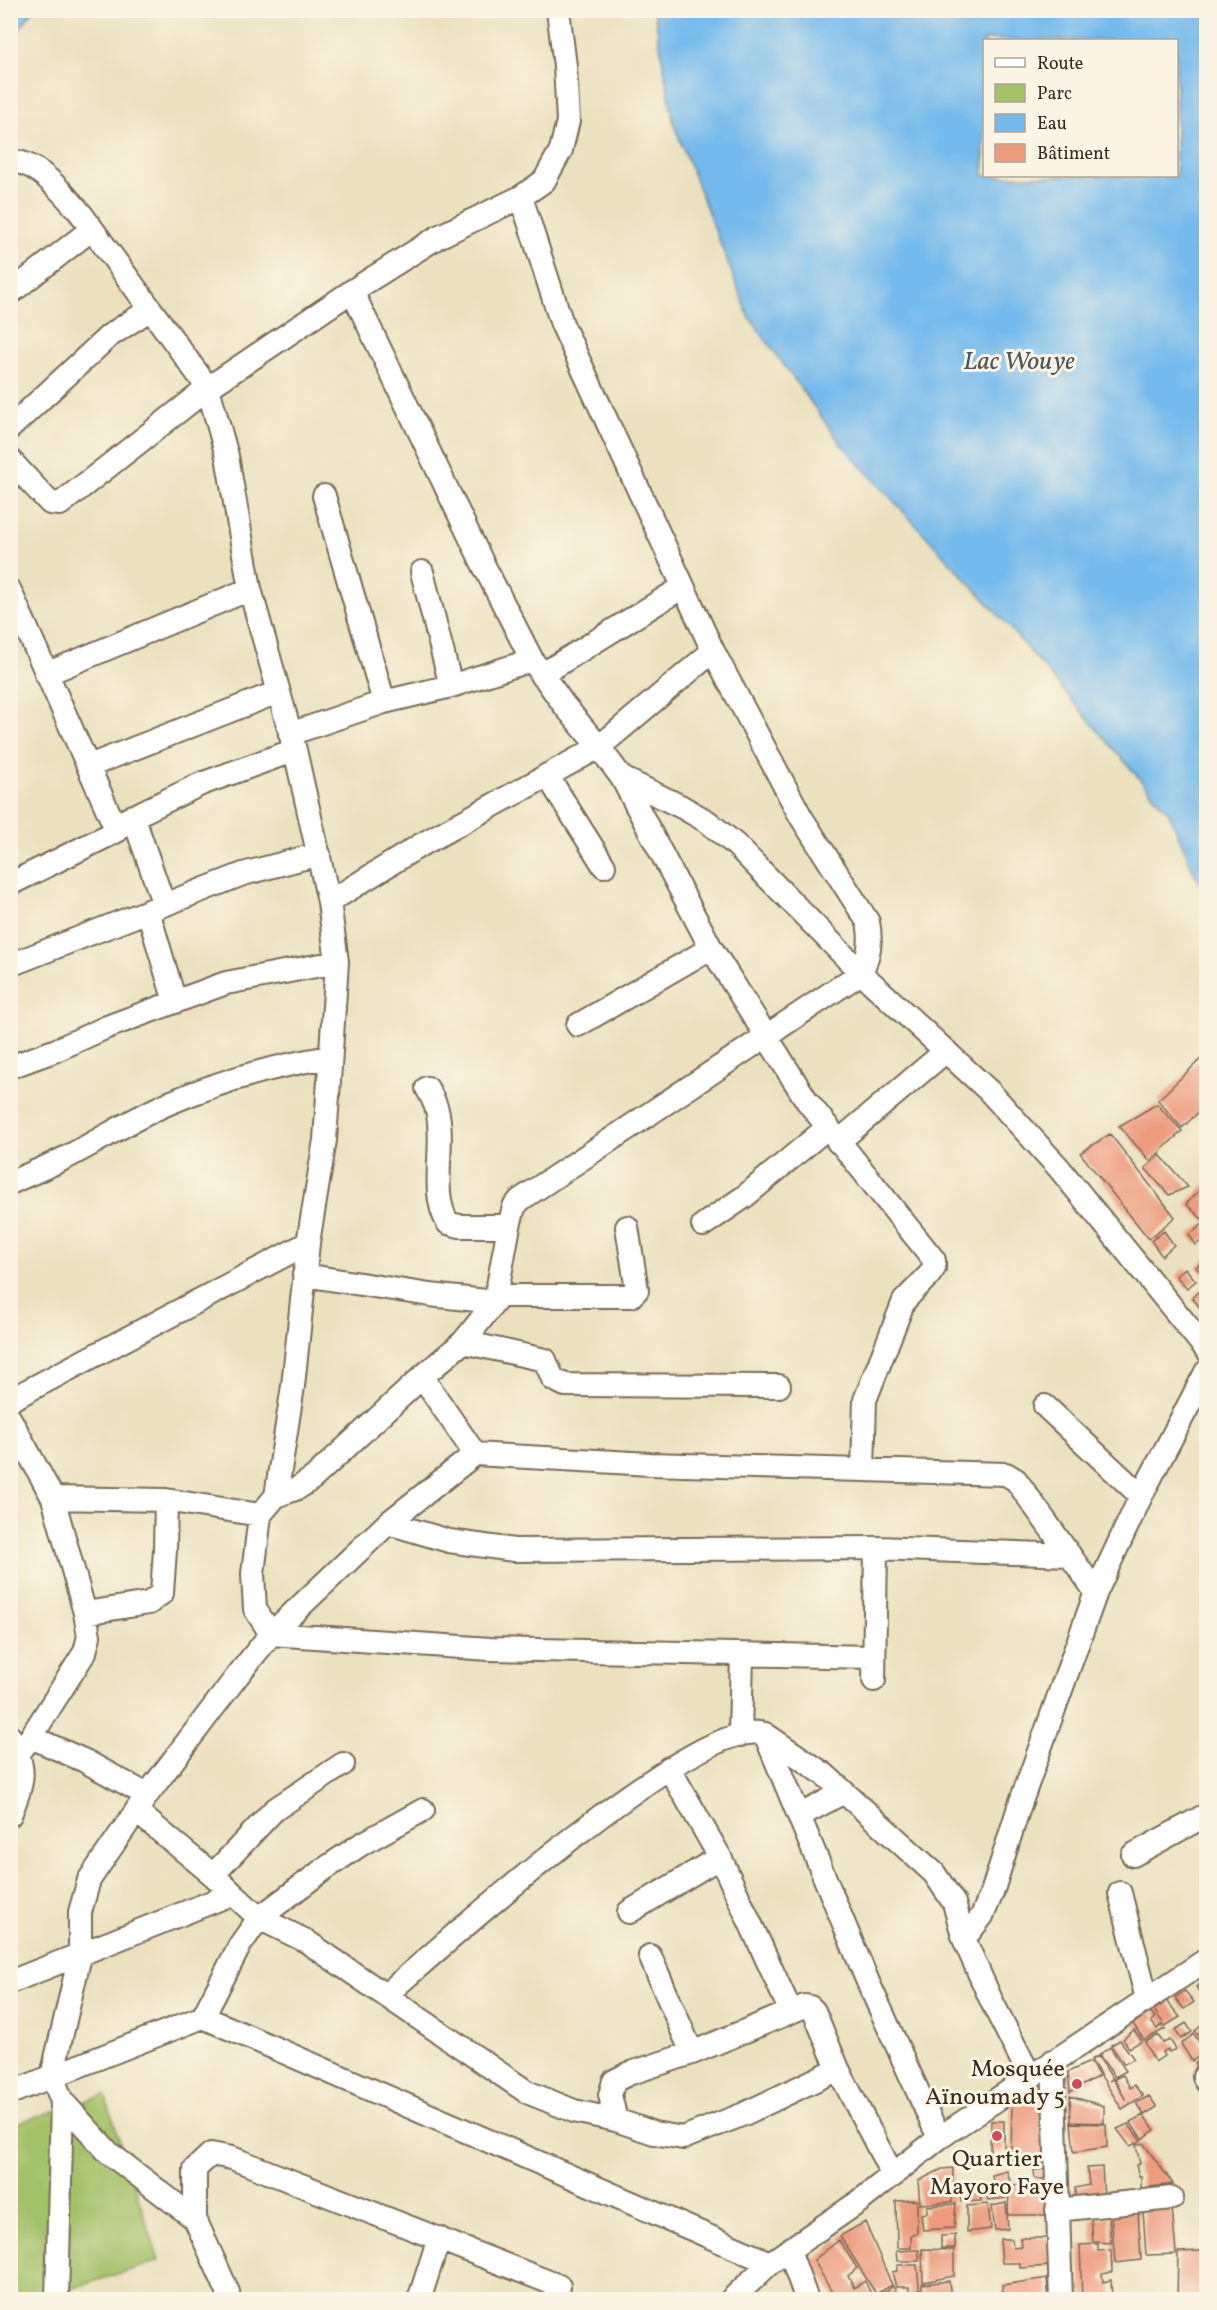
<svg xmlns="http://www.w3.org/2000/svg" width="1217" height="2310" font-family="Vollkorn,serif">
<rect width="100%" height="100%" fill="#fcf5e5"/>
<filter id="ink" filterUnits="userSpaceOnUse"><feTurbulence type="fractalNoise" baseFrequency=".0167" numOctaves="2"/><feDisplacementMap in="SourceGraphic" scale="12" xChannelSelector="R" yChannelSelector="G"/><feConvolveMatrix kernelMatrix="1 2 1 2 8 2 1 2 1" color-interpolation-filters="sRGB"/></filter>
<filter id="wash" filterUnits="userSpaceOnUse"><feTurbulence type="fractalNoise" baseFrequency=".008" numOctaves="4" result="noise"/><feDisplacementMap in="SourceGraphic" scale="24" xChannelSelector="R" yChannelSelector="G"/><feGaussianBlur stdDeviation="1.35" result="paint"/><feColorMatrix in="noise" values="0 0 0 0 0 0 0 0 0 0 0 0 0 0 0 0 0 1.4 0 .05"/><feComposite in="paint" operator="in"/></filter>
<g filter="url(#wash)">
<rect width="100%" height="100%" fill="#ebe1bf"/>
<path fill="#a3c169" stroke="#6f7644" stroke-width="1.5" d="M105,2095L159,2261L38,2299H11L10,2125Z"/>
<path fill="#75baec" stroke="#587285" stroke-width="1.5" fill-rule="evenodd" d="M11,10L33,11L11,40L10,11Z
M654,11H1206V890L1196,877L1169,813L995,611L841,444L749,317L674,125ZM984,40H1176V176H984Z"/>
<g id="blocks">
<path fill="#ed9a7d" d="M1206,1054V1105L1182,1128L1158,1100Z
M1157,1104L1182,1131L1150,1161L1119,1126Z
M1110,1134L1175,1217L1149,1239L1080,1153Z
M1160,1155L1188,1187L1169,1195L1145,1168Z
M1206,1184V1223L1186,1204Z
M1203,1224L1206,1228V1237L1196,1245L1189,1235Z
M1164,1231L1174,1245L1162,1256L1151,1241Z
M1206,1258V1277L1196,1267Z
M1185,1268L1196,1281L1187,1288L1176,1276Z
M1206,1286V1308L1203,1311L1192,1298Z
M1204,1982L1206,1990L1201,1994L1196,1987Z
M1185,1991L1194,2002L1184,2009L1175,1998Z
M1167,2001L1180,2017L1165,2026L1154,2010Z
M1151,2012L1155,2017L1151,2021L1157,2029L1161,2025L1165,2029L1144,2040L1133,2024Z
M1206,2022V2046L1195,2031Z
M1186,2023L1192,2032L1181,2039L1175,2030Z
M1134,2030L1142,2041L1129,2048L1123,2039Z
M1194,2034L1206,2052L1192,2061L1181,2044Z
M1158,2035L1163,2043L1170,2040L1176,2049L1169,2052L1168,2049L1162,2052L1164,2056L1155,2062L1145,2042Z
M1120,2040L1134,2059L1124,2064L1111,2045Z
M1110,2047L1126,2071L1115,2077L1099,2055Z
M1206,2054V2067L1201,2071L1195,2063Z
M1098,2056L1113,2079L1109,2081L1113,2079L1126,2100L1114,2079L1123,2075L1130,2088L1134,2085L1143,2096L1122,2109L1091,2060Z
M1090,2062L1099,2076L1070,2092L1068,2072Z
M1037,2082L1045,2086L1051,2163H1011L1012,2101Z
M1070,2096L1104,2106V2123L1071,2122Z
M1149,2096L1157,2107L1144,2115L1136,2103Z
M1143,2115L1155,2130L1142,2139L1130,2122Z
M991,2121H1004V2152H990Z
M1071,2123L1106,2124L1107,2147L1074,2152Z
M1128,2124L1141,2141L1130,2146L1117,2129Z
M1143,2143L1173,2184L1141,2188V2176H1139L1136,2165L1140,2164L1136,2145Z
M1102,2167L1104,2199L1075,2201V2188L1089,2185L1087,2168Z
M953,2168L952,2202L920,2204L918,2181L942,2169Z
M1050,2169V2179H1035L1034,2170Z
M1007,2171L1010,2181L993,2183L992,2175Z
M1050,2183L1051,2215H1008L1009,2186Z
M984,2186H1005L1006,2198L988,2200Z
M979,2188L981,2201L961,2202L959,2189Z
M917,2200V2234L911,2235V2248H897L896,2201Z
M1006,2203L1008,2229L995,2230L992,2206Z
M956,2204L954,2228L923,2230L921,2214L927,2213V2206Z
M988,2204L991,2229L967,2232V2206Z
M1172,2206L1176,2254L1146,2255L1143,2210Z
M1138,2211L1141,2260L1115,2263L1111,2214Z
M1109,2217L1111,2243L1093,2242L1091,2218Z
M865,2222L892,2285L876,2294L840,2236Z
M955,2235V2248H941V2236Z
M1020,2238H1049L1050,2266L1020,2268V2263H1002L1000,2239H1012L1013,2248L1021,2247Z
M839,2240L857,2268L848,2276L854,2288L865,2281L872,2296L865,2300H836L814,2260Z
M1098,2244V2251L1111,2250L1112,2272L1102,2274L1103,2282L1111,2280L1112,2300H1082L1080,2245Z
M922,2249L954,2250V2276L923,2282Z
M919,2250V2261H897L896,2251Z
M1202,2251L1205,2300H1177L1178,2252Z
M897,2265H917L920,2296L908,2297L909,2287H896L892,2272L897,2271Z
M1047,2278L1049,2300H1003L1002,2285Z
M949,2281L951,2300H936V2295L922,2296V2284Z
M893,2286L901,2300H879L878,2297Z"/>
</g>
</g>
<g filter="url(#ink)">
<use href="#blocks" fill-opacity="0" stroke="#796a56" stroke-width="1.5"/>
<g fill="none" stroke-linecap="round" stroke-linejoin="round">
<g stroke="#796a56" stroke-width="26">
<path id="minor" d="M10,162C35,158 67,197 82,215L208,388L227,456L250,589L295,750L329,902L337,962L325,1140L308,1243L293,1386L276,1496L260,1515L253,1574L255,1609L271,1634L490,1649L873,1657
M352,291L482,562L532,660L564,705L599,747L622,778L682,807L708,822L736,845L861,973L989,1091L1059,1168L1206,1349
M10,293L92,229
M10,428L109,336L149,310
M10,460L50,503L60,504L208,388L352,291L438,237L521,197L544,181L561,150L568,121L565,66L558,10
M324,496L384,702
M422,572L451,686
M10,591L117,831
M46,674L250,589
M541,675L683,587
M290,734L384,702L451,686L532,660
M89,766L278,692
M547,775L604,866
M622,778L711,948L807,1101L934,1260V1268L929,1275L904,1301L865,1400L863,1470
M133,816L164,905
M10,884L117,831L126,820L201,784L295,750
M329,902L419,846L599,747L713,651
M148,911L175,1002
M10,965L243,874L319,854
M578,1025L711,948
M10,1067L54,1051L107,1027L226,983L337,962
M427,1088C431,1095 435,1103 437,1110C446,1144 429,1193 448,1223L459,1226H509
M838,1142L946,1051
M10,1183C29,1174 47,1167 65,1158C99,1141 132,1119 167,1104C220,1081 273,1066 330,1057
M703,1225L744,1197L828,1127
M304,1275L430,1295L495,1302
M496,1296H631L637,1290L627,1227
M463,1342L545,1360L553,1379L565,1385L779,1386
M422,1377L475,1454
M10,1400L308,1243
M1045,1406L1141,1496
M10,1419L53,1498L85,1613L89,1636L85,1652L31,1737L19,1753
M276,1496L298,1488L313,1478L422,1377L463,1342L495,1302L509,1226L514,1207L520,1200L861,973C869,955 872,942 868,922L801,817L713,651L562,324L521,197
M53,1498L166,1500L260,1515
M388,1523L449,1541L514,1550L876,1548L1070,1555
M85,1613L149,1603L162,1593L165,1550L166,1500
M874,1680L876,1548
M765,1734L868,1982L939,2138
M740,1735L742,1655
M10,1737C28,1771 23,1781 10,1815
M31,1737L85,1761L147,1795
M669,1768L720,1857L791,2012
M136,1811L213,1875L259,1918L306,1941L527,2092L574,2111L616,2120L654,2133L683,2138L744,2114L838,2069
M799,1816L844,1792
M1133,1855L1206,1815
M213,1875L274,1810L343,1764
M1120,1893L1147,1999
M629,1912L720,1857
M964,1939L982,1916L992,1893L1019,1807L1096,1592L1141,1496L1206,1372
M650,1956L692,2053
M10,1982L232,1894
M387,1994C443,1945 698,1714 765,1734L824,1774L934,1873L954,1903L964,1939L992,2002L1030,2076
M203,2017L770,2263
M1053,2061L1061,2300
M1206,2076L1204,2077L1206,2081
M10,2093L203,2017L240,1945L259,1918L323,1870L360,1845L423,1810
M616,2120L610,2095L614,2081L628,2074L692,2053L805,2006L810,2007L814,2011L838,2069L893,2176
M1057,2210L1172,2198
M195,2219L109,2153L62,2101L52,2076L80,1956V1912L89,1880L147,1795L238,1675L271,1634L388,1523L475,1454L650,1464L1006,1474L1016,1480L1096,1592
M789,2250L807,2300
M57,2300L62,2101
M228,2300V2292L195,2219V2169L211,2154L232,2158L559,2286L554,2300
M419,2300L439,2238
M731,2300L770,2263L860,2201L939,2138L1206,1960"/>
</g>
<use href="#minor" stroke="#fff" stroke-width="22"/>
</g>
</g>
<g fill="#d1495b" stroke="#fcf5e5" stroke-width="2">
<circle cx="1077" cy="2084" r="6"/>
<circle cx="997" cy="2136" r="6"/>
</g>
<g text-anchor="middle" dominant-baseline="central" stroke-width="6" stroke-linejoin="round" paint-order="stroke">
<g font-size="24" fill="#3b2a1e" stroke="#fcf5e5" text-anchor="end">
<text x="1065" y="2070">Mosquée<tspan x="1065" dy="28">Aïnoumady 5</tspan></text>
<text x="997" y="2160" text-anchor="middle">Quartier<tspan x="997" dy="28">Mayoro Faye</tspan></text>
</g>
<g font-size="26" font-style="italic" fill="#4c555c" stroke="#fcf5e5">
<text x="1019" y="362">Lac Wouye</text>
</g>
</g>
<rect width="1217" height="2310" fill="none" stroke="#fcf5e5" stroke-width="36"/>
<rect x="983" y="39" width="195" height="138" fill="#fcf5e5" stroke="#afa495" stroke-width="1.5"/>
<rect x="995" y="58" width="30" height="9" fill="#ffffff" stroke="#afa495" stroke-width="1.5"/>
<text x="1037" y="69" font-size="18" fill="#3b2a1e">Route</text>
<rect x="995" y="84" width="30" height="18" fill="#a3c169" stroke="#afa495" stroke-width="1.5"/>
<text x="1037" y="99" font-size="18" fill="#3b2a1e">Parc</text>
<rect x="995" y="114" width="30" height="18" fill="#75baec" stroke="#afa495" stroke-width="1.5"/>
<text x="1037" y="129" font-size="18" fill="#3b2a1e">Eau</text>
<rect x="995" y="144" width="30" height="18" fill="#ed9a7d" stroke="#afa495" stroke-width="1.5"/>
<text x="1037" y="159" font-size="18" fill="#3b2a1e">Bâtiment</text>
</svg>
